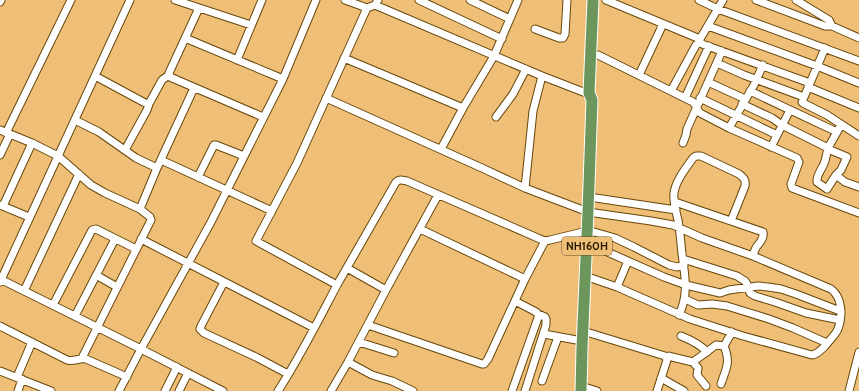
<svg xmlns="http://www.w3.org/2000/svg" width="859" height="391" font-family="Cabin,sans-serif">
<rect width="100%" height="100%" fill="#efbf77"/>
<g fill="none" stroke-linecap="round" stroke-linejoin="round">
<g stroke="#684709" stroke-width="9">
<path id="minor" d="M175,0L251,25
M345,0L367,8
M378,0L375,5L542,76L591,95
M419,0L502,39
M470,0L510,19
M606,0L700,39L723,0
M699,0L718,9L859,61
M756,0L825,26H832L859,38
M796,0L829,20L832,26
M0,2L1,0
M199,8L169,73L170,77L263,117
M708,26L817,66L859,83
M535,29L559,38H563L565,34L567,0
M185,38L283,79
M700,39V42L702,44L810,83L825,48
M591,53L598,55L693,102C696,105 697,110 700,113L729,128L797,158L799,162L791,184L792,188L859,213
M344,58L463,108
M237,60L262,0
M717,63L744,75L804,97
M639,75L663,24
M95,76L147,104L150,102L162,80L169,75
M708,82L745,99
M810,83L802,102L803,103L827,115L859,136
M808,87L859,108
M671,91L696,45L700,42
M750,91L837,132
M326,98L482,168L525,188L588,212L651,221L673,225L702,238L753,256L831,289C843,298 843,318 837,331C834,336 829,341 825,346C821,350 818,354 812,355L743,336L690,319L617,287L585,276
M685,98L709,46
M700,98L777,135
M742,104L772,118L782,125L828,148
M496,117L513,94L526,69
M75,120L99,132L136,158L157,168
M729,128L754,85L763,65
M0,130L32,143L58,156L91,185L105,193L140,209L150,217L151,220L82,358
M6,133L71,0
M683,143L686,135L687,129L722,51
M771,147L790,110
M441,149L463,108L494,56L518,0
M828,149L847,157L841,170L836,175L827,189L817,182C816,175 823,168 825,161C826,157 827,152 828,148L841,125
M125,150L147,110L149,104
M0,155L10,134
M161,160L272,211
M836,175L845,182L859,187
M198,177L214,145H216L244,156
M525,188L533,111L542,76
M589,197L676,210
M675,202L763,232C764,238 761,241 758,245C755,248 754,252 753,256
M0,205L29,217
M3,206L32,143
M140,209L157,168L194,88
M420,229L525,279
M141,239L314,328
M587,243L664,277L686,285L720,293L729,290L758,286L768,287L781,289L796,294L840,311
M683,259L737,276L745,281L747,284L750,293L755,296L775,302L806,313L840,320
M347,268L386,290
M96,275L117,287
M0,279L141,349L223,391
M0,282L130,0
M224,282L201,326L200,329L204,333L256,357L288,374
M337,285L396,182C400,179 402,180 407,181L540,239L545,241L550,240L587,231L594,232L615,238L634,247L669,265L677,267L684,265
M617,287L628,261
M24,291L79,174
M685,299L698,305L712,304L727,306L769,319L793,328L827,343
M53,305L92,230L96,229L136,249
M679,315C689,294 685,276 682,254C681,243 680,232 678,220C676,212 673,202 674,193C676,180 686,168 693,158L696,156H701L739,174C744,178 746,180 745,186L731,221
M75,316L115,239
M368,325L482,364H484L488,359L525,279L545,241
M0,326L67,360C73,362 79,358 86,359L127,377
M583,331L665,356L667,360L657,391
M544,334L582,341
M681,336C691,340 700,344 707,352
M359,342L394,353
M666,358L669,356L672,357L693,362L716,345L724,346L732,332
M348,362L372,375L392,381L413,391
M693,362L698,368L697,375L706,386
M0,371L51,391
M17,377L32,342
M661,378L684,391
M542,381L558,337
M721,384C726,368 731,363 724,346
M581,386L597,391
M18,391L22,379
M119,391L141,349L211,222L283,79L316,0
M165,391L177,367
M179,391L188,373
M278,391C300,357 318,321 337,285L256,241L297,163L367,8L375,5
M331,391L348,362L386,290L438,195
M512,391L539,315L536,312L515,301
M525,391L546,325V319L545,317L538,314
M849,391L859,352"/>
</g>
<g stroke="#fff" stroke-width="13">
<path id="highway" d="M581,391L582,348L588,212L592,100L589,93L593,0"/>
</g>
<use href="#minor" stroke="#fff" stroke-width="7"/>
<use href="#highway" stroke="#6d965c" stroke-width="11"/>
</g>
<g text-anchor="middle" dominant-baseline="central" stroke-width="4" stroke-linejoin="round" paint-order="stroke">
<rect fill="#efbf77" stroke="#664c24" stroke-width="1" x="562" y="237" width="50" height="18" rx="3"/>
<g font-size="11" font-weight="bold" fill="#2c1b00">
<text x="587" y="246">NH160H</text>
</g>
</g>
</svg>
